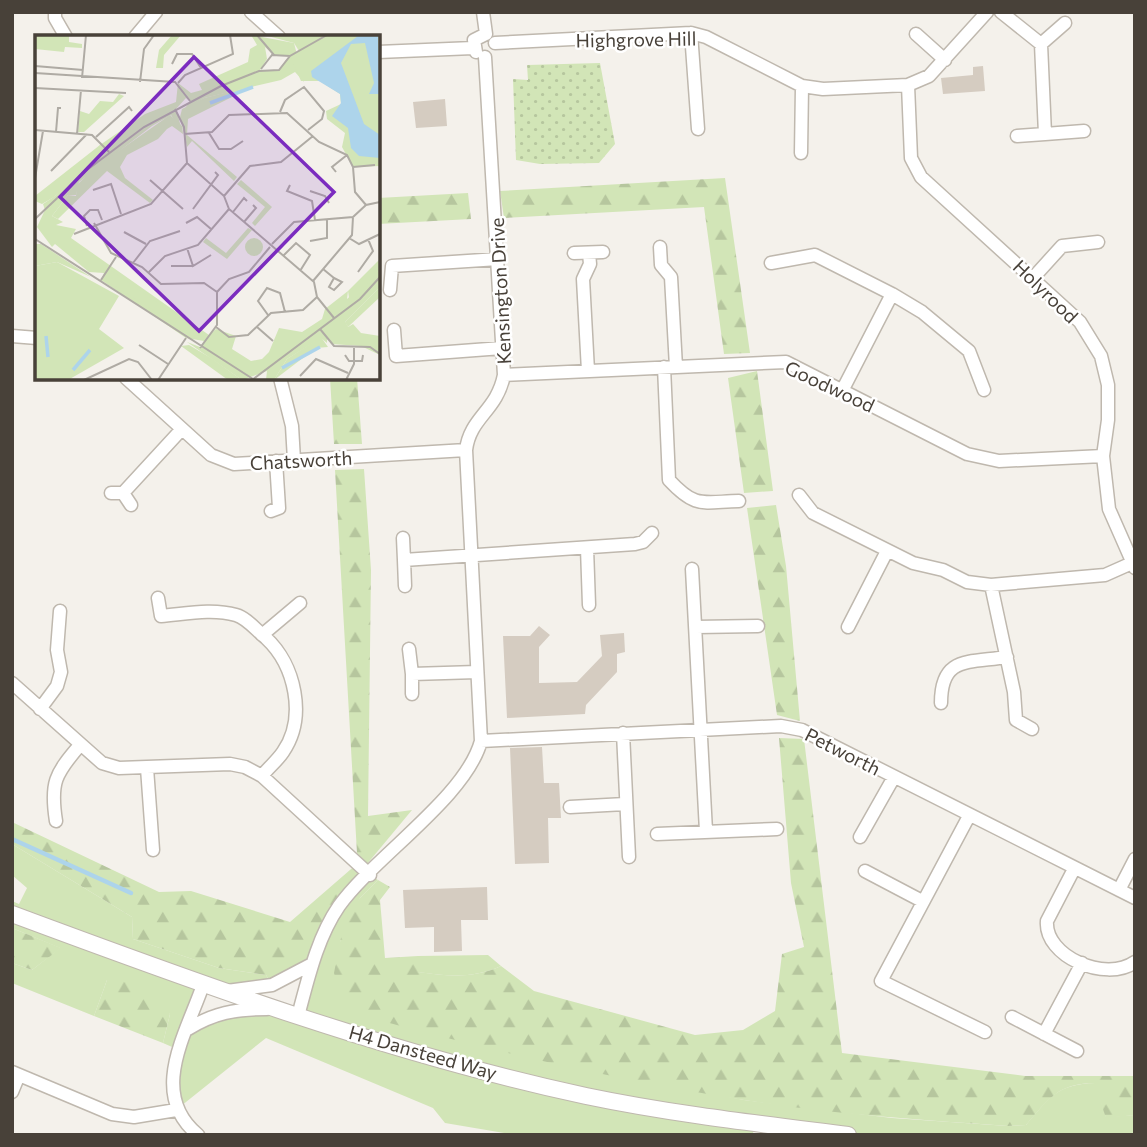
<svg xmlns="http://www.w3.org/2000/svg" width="1147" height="1147" font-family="Commissioner,sans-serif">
<defs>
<pattern id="forest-firs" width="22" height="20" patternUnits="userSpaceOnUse" patternTransform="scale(1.75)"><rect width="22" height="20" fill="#d2e5b7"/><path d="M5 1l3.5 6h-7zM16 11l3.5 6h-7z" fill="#b6c69e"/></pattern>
<pattern id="park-dots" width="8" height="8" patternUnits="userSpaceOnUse" patternTransform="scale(1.75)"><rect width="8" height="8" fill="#d2e5b7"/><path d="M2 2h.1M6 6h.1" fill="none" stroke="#b6c69e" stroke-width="1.8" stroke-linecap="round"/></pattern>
</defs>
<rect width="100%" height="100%" fill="#f4f1eb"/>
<path fill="#d2e5b7" d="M12,844L132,917L133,939L219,968L266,975L272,985H203L188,1028L235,1009L298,1016L328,925L370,875L378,880L360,898L340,942L589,1069L744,1100L892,1118L1008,1126L1026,1125C1049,1098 1057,1084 1095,1083L1106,1117L1135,1115V1135H830L754,1123L753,1135H516L445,1123L433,1108L266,1038L176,1110L179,1050L163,1043L170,1014L107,980L94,1016L12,983V963L32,970L60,948L12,928V901L19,904L27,888L12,875Z
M488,955L501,966C473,979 448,976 417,972L418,956Z"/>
<path fill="url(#forest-firs)" d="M725,178L750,353L724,354L704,207L504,218L500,191Z
M468,193L471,219L378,224V198Z
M757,371L773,491L744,493L728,378Z
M330,378H357L362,444H334Z
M364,469L371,570L368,816L412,810L367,864L357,853L335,470Z
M776,505L786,566L800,721L777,715L747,508Z
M779,738L804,739L842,1053L1025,1076H1135V1115L1106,1118L1094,1083C1057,1084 1049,1099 1026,1125L1008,1126C920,1120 831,1114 744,1100C610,1079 476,1047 345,1011L334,973L340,942L346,918L360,898L378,880L390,887L380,900L385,958L418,956V972C448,976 473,979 501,966L534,991L695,1035L743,1030L775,1011L782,954L804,947L791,883Z
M12,822L159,892L191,891L290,922L358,863L370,875L340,904L312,964L272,985L266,975L219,968L133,939L132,917L12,844Z
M12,928L61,948L32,970L12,963Z
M107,980L142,983L170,1014L163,1043L94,1016Z"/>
<path fill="url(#park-dots)" d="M600,63L615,144L599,163L540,164L516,160L513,79L528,80L527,65Z"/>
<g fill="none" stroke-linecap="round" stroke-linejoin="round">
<path stroke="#add4eb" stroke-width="4.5" d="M12,839L131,893"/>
</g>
<path fill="#d5ccc1" d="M983,66L985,91L943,94L941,78L973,75V67Z
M445,99L447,126L416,128L413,102Z
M539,626L550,635L539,647V683L577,682L602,656L600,635L624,633L625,652L617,654V672L586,705L585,714L507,718L503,636H530Z
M542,747L544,783H559L561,818H548L549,863L515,864L510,748Z
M487,887L488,920H461L462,951L434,952V927L405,928L403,890Z"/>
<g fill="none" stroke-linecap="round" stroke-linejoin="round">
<g stroke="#bfb8ae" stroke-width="15">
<path id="minor" d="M55,12V18L66,37
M251,12L279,37
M483,12L486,34
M1001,12L1041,44L1065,23
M691,33L698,129
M916,34L945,60
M135,37L156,12
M495,43L691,33L706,37L802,86L823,89L908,85L929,76L987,12
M378,52L473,48
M476,52L474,40L486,34
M908,85L911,158L921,177L1080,322L1101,356L1108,385V420L1103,456L1109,509L1135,568
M1045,134L1084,131
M1017,136L1045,134L1041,44
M801,153L802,86
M660,247L661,265L671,277L676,367
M574,253L603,252
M771,263L815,255L892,294L842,391
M1033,278L1062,246L1098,242
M390,290L392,266L498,259
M892,294L922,312L969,351L984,390
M394,330L396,356L502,348
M12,336L37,338
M664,367L669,480C696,509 702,502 739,501
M588,371L583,279L590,264L589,253
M504,375L786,362L967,454L999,461L1103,456
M126,378L211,455L234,464L466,450
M280,378L292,426L294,460
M111,493H123L181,430
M123,493L131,505
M799,495L813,513L913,563L943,570L967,582L991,585L1105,575L1132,563
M271,511L279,508L276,461
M403,538L404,560
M587,548L589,605
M692,569L706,831
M991,585L1014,692L1016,720L1032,729
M405,586L404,560L635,544L643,542L652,533
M158,598L161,616C185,614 212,608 236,615C247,618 257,631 266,638C295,665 307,717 283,752C277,761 268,768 262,776
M696,627L758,626
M848,627L887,551
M262,635L300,603
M409,649L412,674L477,672
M412,674V694
M12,683L102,763L119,768L230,764L245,767L262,776L370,875
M941,703C941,656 968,663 1007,657
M40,709L57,686L61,672L57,650L60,611
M623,733L629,857
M481,741L781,726L802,730L1135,898
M147,768L153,850
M570,807L625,804
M969,816L881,981L985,1032
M56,821C50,783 55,774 80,745
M657,834L777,829
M860,837L894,777
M1074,869L1047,921C1044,956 1105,983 1135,962
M865,871L922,901
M1119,890L1135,859
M227,991L272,985L312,964
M298,1016C308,979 317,938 339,906C374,857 466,797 481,741L466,450C470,417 497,411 504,375L485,57
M1012,1017L1077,1051
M188,1029C214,1013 235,1009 267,1009
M1044,1034L1082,963
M12,1072L112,1114L134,1117L176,1110
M12,1092L19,1075
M198,1135C148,1094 186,1034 203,985"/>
</g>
<g stroke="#bfb8ae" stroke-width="18">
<path id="tertiary" d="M12,914C200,984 390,1054 586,1096C672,1114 761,1124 848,1135"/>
</g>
<use href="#minor" stroke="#fff" stroke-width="12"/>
<use href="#tertiary" stroke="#fff" stroke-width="16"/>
</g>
<g text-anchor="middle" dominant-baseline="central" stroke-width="5" stroke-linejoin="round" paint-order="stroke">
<g font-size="19" fill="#484139" stroke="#fff">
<text transform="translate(636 39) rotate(-1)">Highgrove Hill</text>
<text transform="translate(500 291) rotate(-93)">Kensington Drive</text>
<text transform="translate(1046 291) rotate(44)">Holyrood</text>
<text transform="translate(830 386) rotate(25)">Goodwood</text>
<text transform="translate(301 460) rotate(-3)">Chatsworth</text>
<text transform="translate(843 751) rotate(27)">Petworth</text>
<text transform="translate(423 1052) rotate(16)">H4 Dansteed Way</text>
</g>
</g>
<g transform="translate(35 35)">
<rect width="345" height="345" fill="#f4f1eb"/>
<path d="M216,0L259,8L269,47L260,37L246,45L169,63L149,75L155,66L151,63L141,74L148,99L136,80L117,91L44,147L41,160H33L17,181L28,187L21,190L41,194L36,203L174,300L181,294L201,301L197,314L216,326L227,324L234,317L244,293L267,297L287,284L290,274L313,256L312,264L345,234V252L310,287L321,306L292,304V308L286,303L252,324L239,345H231L232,336L207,345L152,307L165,312L169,306L151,303L66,245L69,238L54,237L20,209L17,212L2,192L10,175L8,169L20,161L65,110L110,79L141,67L143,48L156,58L167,55L164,49L213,27L215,14L222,10ZM230,12L239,20L254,21L243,36L225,35L232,24Z" fill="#d2e5b7" fill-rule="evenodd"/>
<path d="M137,0H146L129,20L128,33H121L124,15ZM221,50L153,84L152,100L202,142L199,146L157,106L152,112L145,82L147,74L169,63ZM84,59L89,61L49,97H43L45,76L54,79L65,66L78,67ZM135,80L147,91L148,99L137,91L132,94L123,104L92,120L85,132L90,143L118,165L115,168L72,136L23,184L17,181L33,160L41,161L42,150L58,134ZM65,110L63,121L19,162L7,169L0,166V161ZM206,145L237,172L220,191L217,188L230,172L202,149ZM213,193L217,195L192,224L168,207L171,203L191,218ZM0,209H6L56,242L22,227L0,231ZM345,224V234L315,269L313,256ZM75,235L123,268L118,275L74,247ZM345,252V262L313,292L310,287ZM126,270L169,299L168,302L139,291L142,285L124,274ZM286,302L293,312L281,313L239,345L252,324ZM154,310L176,323L207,345H193L146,311Z" fill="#d2e5b7"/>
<path d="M0,0H34V7L47,9V13L30,12L29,17L0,14ZM229,0H345V131L318,132L307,112L310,98L292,84L291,76L306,69L305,59L285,46H266L255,21L264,16L259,8ZM210 212a9 9 0 1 1 18 0a9 9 0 1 1-18 0ZM22,227L84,261L64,294L89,313L33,345H0V231ZM306,279L313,292L318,289L326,298L345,301V320L326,311L296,309L291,294Z" fill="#d2e5b7"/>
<path d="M343,0L345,59H334L339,48L330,8L316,9L306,28L329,89L345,100V123L324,121L316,113L313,93L297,81L306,68L305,59L277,42L276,36L323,1Z" fill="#add4eb"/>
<path fill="none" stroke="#add4eb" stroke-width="3.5" d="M175,68L218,52M11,301L13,322M247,333L285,312M38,335L55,315"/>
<path fill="none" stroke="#afaba4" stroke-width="2" d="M222,0L239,20M137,29L142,19H157L166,33M0,31L48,35M226,34L237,20L255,21M0,38L140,47L155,66M47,43L51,0M105,47L109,14L119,0M143,48L150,40L198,19L195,0M0,53L91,58M140,74L149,92L152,128L189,161L194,174L279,247L282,262L299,283M245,77L250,65L269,52L289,76L287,84L273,95M0,95L57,100L74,117M21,97L23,73H26M174,98L184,114H196L208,106M42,99L46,55M149,99L177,97L194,80L252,78L284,107L312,120L318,132L320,157L331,170M61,102L94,72L97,76M318,132L340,130M16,136L52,99M301,137L297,132L312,120M0,143L8,96M115,145L148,174M255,150L252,156L277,166L280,185M58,155L76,149L86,179M275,156L290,161L294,168M189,161L215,131L246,127L278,101M158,174L183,140L180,137M198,177L209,163L212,166M0,184L52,135L109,92L186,51L224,36L244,35L255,21L292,0M209,187L221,173L218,170M59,188L76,218L107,232L126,249L169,248L182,257M151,188L162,182L176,194M52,191L49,181L55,175H63L67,185M89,197L111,209M39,199L116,169L152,128M314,203L324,209L345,199M0,204L218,344M275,206L292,203V184M237,209L259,187L318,182L331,170L345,167M152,213L158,231L176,220M248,221L261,208L275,220L265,236M98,228L115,206L145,196M136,231H158M288,234L299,243L294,252L299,255L307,247L299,243M114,237L130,221L163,210L194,174M323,237L338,216L333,204M66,245L81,222M278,246L317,200L318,182M233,280L223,266L232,253L245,258L250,277M181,292L194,302L213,300L236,278L268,275L282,262M222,292L238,306M285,294L299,311L335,312L345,319M104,310L133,329M165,313L182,290V257L194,244L214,237L235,212M310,320L314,326H327L328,320M265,341L281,324L313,338M49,345L94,324L103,327L117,345M123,345L151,303M217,345L325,264L345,242M311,345L319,329V313"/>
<path fill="#7b2cbf" fill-opacity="0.15" stroke="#7b2cbf" stroke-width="3.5" d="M159,22L299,157L164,296L25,162Z"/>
<rect width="345" height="345" fill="none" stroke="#484139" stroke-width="3.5"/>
</g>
<rect width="1147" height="1147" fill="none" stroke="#484139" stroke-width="28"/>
</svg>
